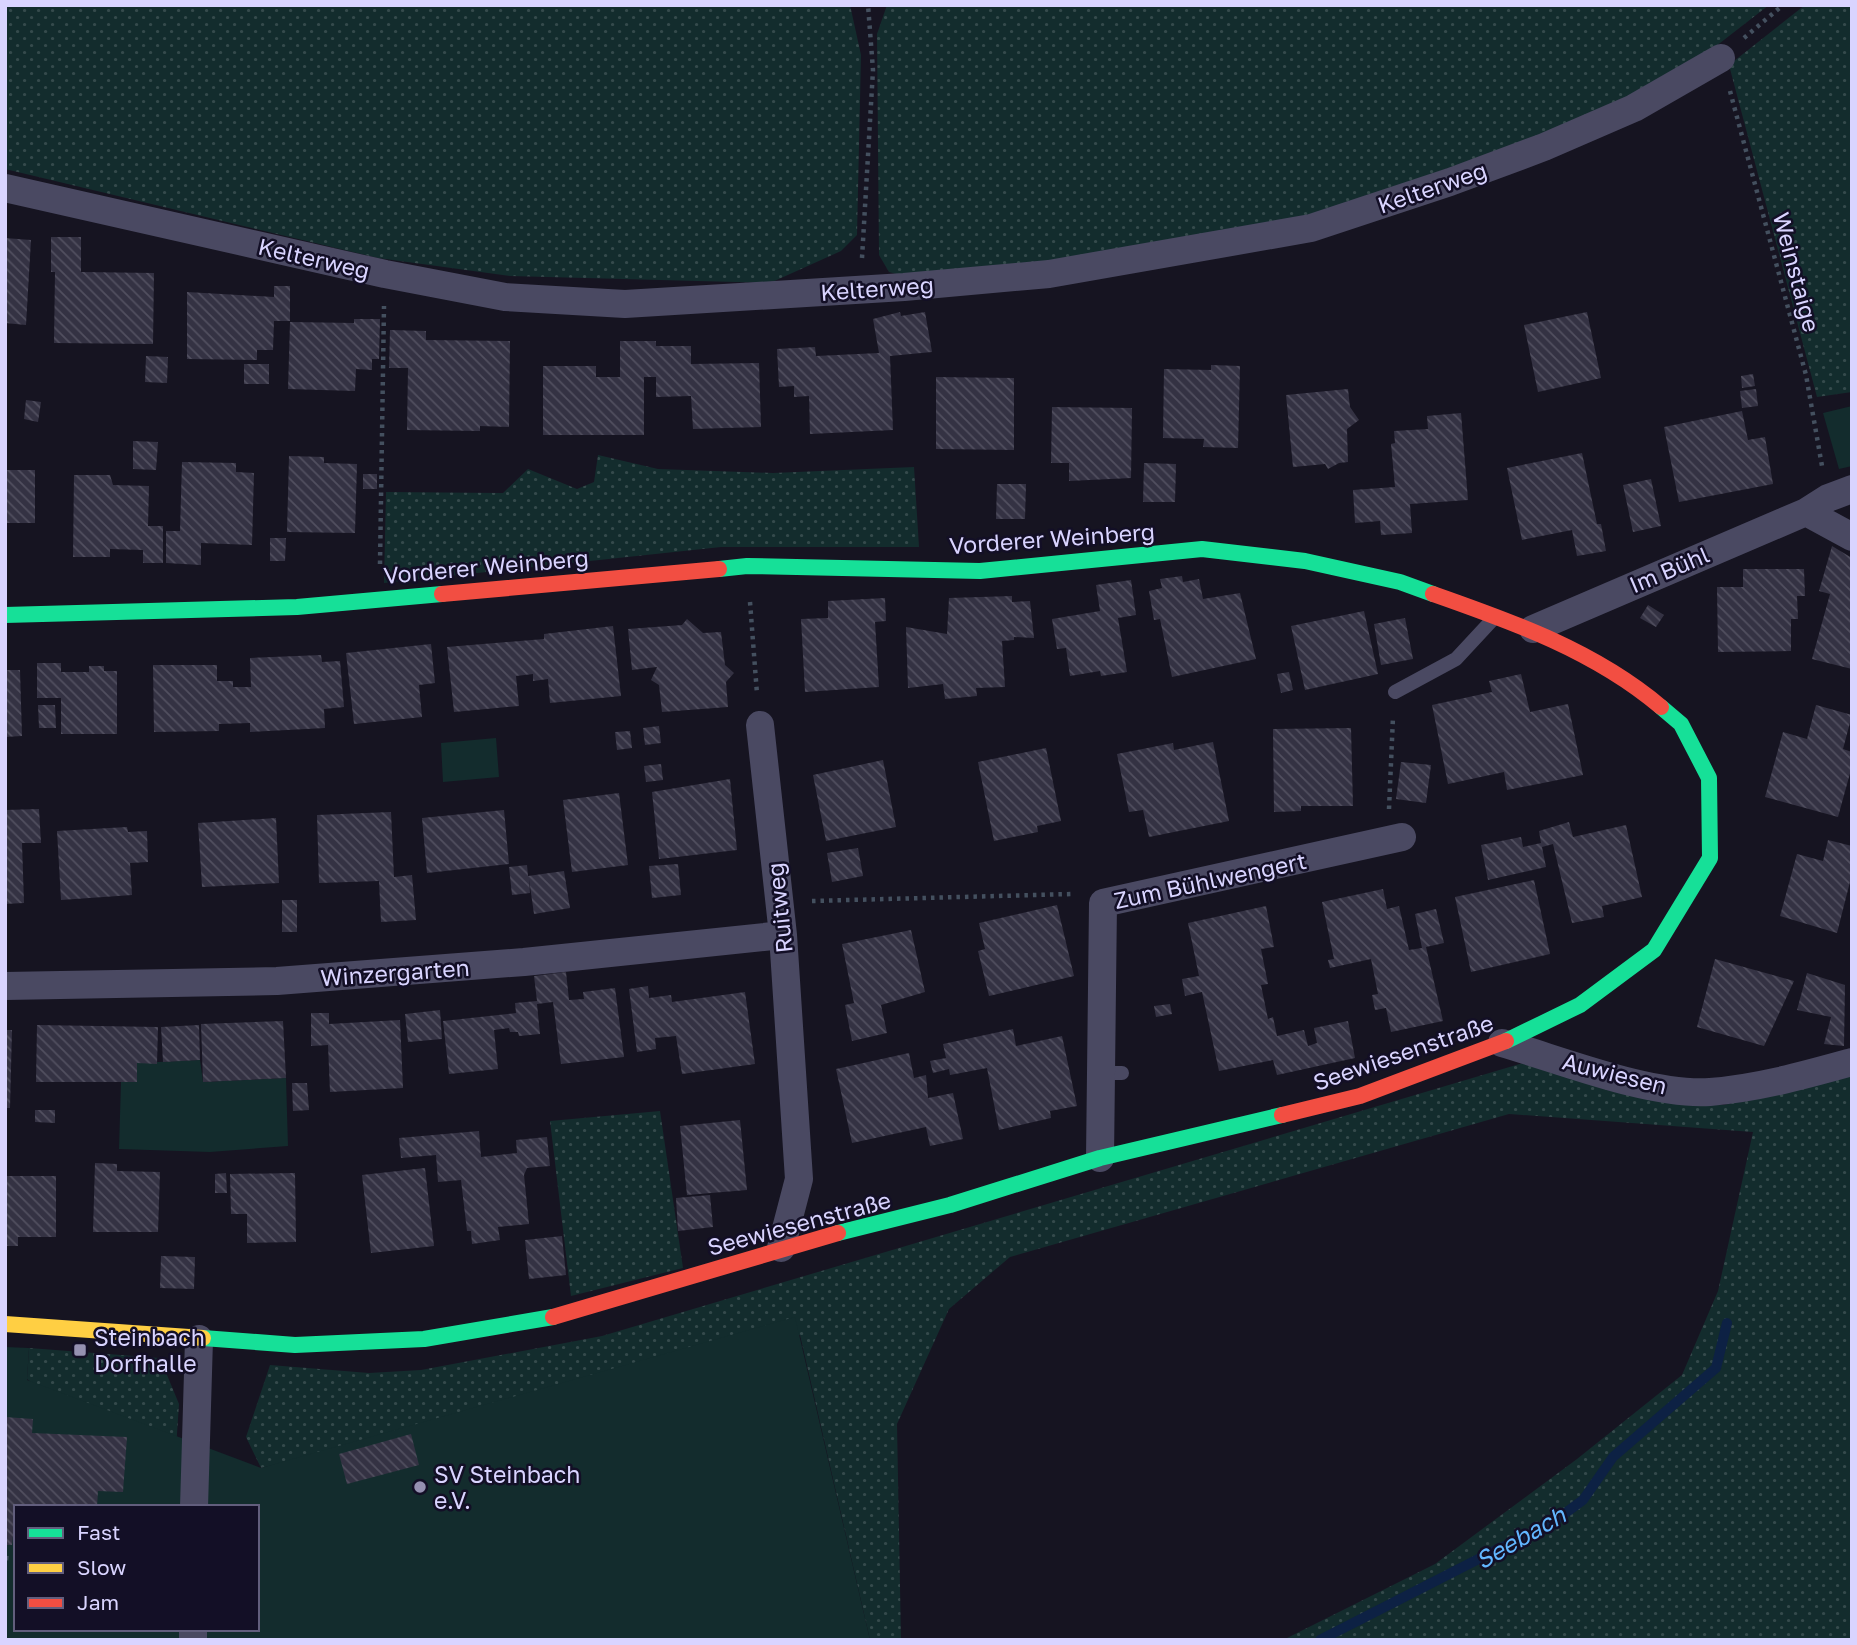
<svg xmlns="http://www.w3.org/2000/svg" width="1857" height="1645" font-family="'Golos Text',sans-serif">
<defs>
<pattern id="grass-dots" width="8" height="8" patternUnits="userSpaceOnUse" patternTransform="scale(1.75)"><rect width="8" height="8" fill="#132c2d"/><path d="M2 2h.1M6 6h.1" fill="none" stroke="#354a4c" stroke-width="1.8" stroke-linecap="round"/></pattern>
<pattern id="building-back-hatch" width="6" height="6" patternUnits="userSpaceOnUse" patternTransform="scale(1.75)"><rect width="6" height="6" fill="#343243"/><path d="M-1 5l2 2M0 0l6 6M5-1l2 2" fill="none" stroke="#514f5f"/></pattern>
</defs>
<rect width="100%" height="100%" fill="#161421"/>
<path fill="url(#grass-dots)" d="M5,5H850L861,55L857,235L841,251L770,283L510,276L378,258L5,169Z
M887,5H1769L1711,50L1606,112L1318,218L1073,258L911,278L889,272L879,255L877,34Z
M1805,5H1852V392L1817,397L1729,65Z
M598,455L658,469L773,473L914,467L919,547H721L384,583L386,492L503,493L528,469L577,489L594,482Z
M1523,1063L1629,1091L1723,1105L1852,1076V1640H1283L1435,1564L1577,1459L1682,1375L1718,1291L1753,1132L1509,1114L1010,1257L949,1309L897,1424L901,1640H870L800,1335L261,1468L246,1437L270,1365L369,1373L421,1370L602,1336Z
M660,1111L683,1268L571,1296L550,1121Z
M29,1348L160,1358L179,1404L173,1493L27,1379Z"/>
<path fill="#132c2d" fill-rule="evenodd" d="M1852,406V466L1839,469L1823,413Z
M496,738L499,777L443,782L441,743Z
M200,1060L203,1082L286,1078L288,1146L210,1152L119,1149L121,1082H137V1063Z
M795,1317L870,1640H5V1347L29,1348L27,1380L261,1468ZM16,1507H257V1629H16Z"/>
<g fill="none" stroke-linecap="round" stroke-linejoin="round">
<path stroke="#0d2144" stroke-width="10" d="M1320,1640L1500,1548L1541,1531L1583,1500L1613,1457L1716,1368L1727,1323"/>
</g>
<path fill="url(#building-back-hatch)" d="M51,237H81V272L154,273L153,344L54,343L55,272H51Z
M5,238L31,240L26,325L5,323Z
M274,286H290V321H274L273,350H257V360L187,359V292L274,297Z
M900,312L901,316L925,312L932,352L890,356L893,430L810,434L809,396L794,397V386L779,387L777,349L815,347L816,356L879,353L873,319Z
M1587,312L1601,378L1538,392L1524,325Z
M354,319H380L379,359H372V370L356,369L355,391L288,389L290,322L354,323Z
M390,330L426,331V340L510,341L509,427L480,426V431L407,430L408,368H389Z
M620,341H656V346H691V364L759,363L761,427L693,429L691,396L656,397V377H644V435H543V366H596V377H620Z
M146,356L168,357L167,383L145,382Z
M244,364H269V384H244Z
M1211,365L1240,366L1238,448L1203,447L1204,439L1163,438L1164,369L1211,370Z
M1753,374L1755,386L1742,388L1741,376Z
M936,377L1014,378V450L936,449Z
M1348,389L1350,407L1359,420L1347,429L1348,462L1339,463L1328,469L1325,464L1293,467L1286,395Z
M1756,389L1758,406L1742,408L1740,391Z
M26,400L41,402L38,422L24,419Z
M1052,407L1132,408L1131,478L1069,481V463H1051Z
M1742,411L1748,440L1765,437L1773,484L1679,502L1664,427Z
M1461,413L1468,500L1410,504L1412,533L1381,535L1380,521L1355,523L1353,490L1395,487L1391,444L1395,443L1394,431L1428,429L1427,416Z
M133,441L158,442L156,470L133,469Z
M1582,453L1597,524H1601L1606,551L1577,556L1572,530L1522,540L1507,468Z
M289,456L324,457V463L357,464L355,533L287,532Z
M182,462L236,463V472L254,473L252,545L201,543V565L166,563V531H180Z
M1144,463L1176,464L1175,502H1143Z
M5,470H35V523H5Z
M363,474H377V489H363Z
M74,475H110L113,485L149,486L148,526H163V563H143V550L110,549V557H73Z
M1651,479L1661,526L1633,532L1623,485Z
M997,484H1026L1025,519H996Z
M270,538H286L285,561H270Z
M1832,546L1852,558V669L1812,659L1830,594L1819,591Z
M1743,569H1804L1805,596H1797L1798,619H1791V651L1718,652L1717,587H1743Z
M1182,576L1183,582L1199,579L1203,599L1240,593L1256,659L1172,677L1160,619L1154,620L1149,591L1162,588L1160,579Z
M1131,580L1136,615L1118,618L1127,672L1101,676L1100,671L1070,676L1066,648L1057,649L1052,619L1100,611L1096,585Z
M1012,596V602L1030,601L1034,638L1014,637V640L1002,641L1005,687L976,688L977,696L945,699L943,684L908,688L906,627L947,634L949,598Z
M885,598L886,621L875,622L879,687L805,692L801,619L828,618V601Z
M1648,605L1664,615L1656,627L1640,618Z
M1364,611L1378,674L1305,690L1291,626Z
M1405,618L1413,659L1381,665L1374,624Z
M687,619L703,633L721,632L725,665L734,673L726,682L728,707L662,712L659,685L651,680L657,667L632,670L628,629L682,625Z
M613,626L621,696L550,703L548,679L533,681V674L516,676L519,706L454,712L447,647L544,639V634Z
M431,644L435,683L419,685L422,717L354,724L346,653Z
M321,655L322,662L340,661L344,707L324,709L325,728L250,732V723L219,724V731L154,732L153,665H217V681H233V687H251L250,658Z
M37,663H61V672H89V666H104V671H117V734H61V698H37Z
M5,670H20L22,736L5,737Z
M1289,672L1293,690L1281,693L1277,674Z
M1521,674L1530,712L1568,704L1583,775L1507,790L1504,772L1448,784L1432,705L1492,692L1489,681Z
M38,705H55L56,728H39Z
M1816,705L1852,715L1843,749L1852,752V766L1838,817L1765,797L1783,732L1807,739Z
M659,726L661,743L645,745L643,728Z
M1351,728L1353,806H1301V811L1274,812L1273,729Z
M630,731L632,748L617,750L615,732Z
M1213,742L1229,821L1149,837L1143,810L1129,812L1117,754L1173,743L1174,750Z
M1046,748L1061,821L1037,826L1038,832L994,841L978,762Z
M883,760L896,827L826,841L813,775Z
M1401,762L1431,765L1426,803L1396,799Z
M661,764L663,780L646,782L644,766Z
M730,779L737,850L659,859L652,792Z
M619,793L628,865L572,872L563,800Z
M39,809L41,843H22L24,903L5,904V810Z
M504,810L509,864L427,873L422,818Z
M391,812L394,877L412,875L416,920L381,922L379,881L319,883L317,815Z
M276,818L279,883L202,887L198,823Z
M1569,822L1573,837L1626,825L1642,897L1602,906L1604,917L1572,923L1553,844L1542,847L1546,867L1488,880L1481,845L1521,837L1523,847L1541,843L1539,831Z
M127,827L128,832L147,831L148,862L130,863L132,895L61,900L57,831Z
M1828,840L1852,846V874L1837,933L1780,916L1797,854L1823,861Z
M858,848L863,876L832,882L827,853Z
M678,864L681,895L652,898L649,866Z
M527,865L528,876L564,871L570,908L534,914L529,879L530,893L512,895L509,867Z
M1534,880L1550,954L1471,972L1455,897Z
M1383,889L1387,909L1399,906L1409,950L1422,948L1415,914L1436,909L1444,943L1426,947L1443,1021L1391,1032L1386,1008L1375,1010L1372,995L1378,994L1371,959L1330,968L1328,960L1334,959L1322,902Z
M282,900H297V932H282Z
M1057,905L1074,976L989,996L978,951L985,949L979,923Z
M1266,906L1274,947L1261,949L1268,984L1261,985L1268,1019L1273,1017L1277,1036L1304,1030L1308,1046L1317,1043L1314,1028L1348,1021L1355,1058L1277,1075L1273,1060L1219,1071L1202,992L1185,996L1182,979L1199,976L1188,923Z
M911,930L925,992L881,1005L887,1033L852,1041L845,1005L854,1003L842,944Z
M1715,959L1794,981L1764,1046L1697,1027Z
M566,972L569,1000L584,999L583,992L615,988L624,1057L561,1064L553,1002L537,1004L540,1034L519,1036L518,1032H510L509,1028L494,1030L498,1069L449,1074L443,1021L516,1013L515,1003L537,1001L534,976Z
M1807,973L1845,985L1844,1046L1824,1044L1831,1017L1797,1010Z
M648,986L649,998L671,995L672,1002L745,992L755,1064L682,1074L676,1036L655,1038L656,1049L637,1052L629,989Z
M1170,1004L1172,1014L1156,1017L1154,1006Z
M440,1010L442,1039L408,1042L405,1014Z
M311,1013H329V1024L400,1020L403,1088L330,1092L328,1045L311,1046Z
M283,1021L286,1078L203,1082L201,1024Z
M37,1025L158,1027L157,1064L137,1063V1082H36Z
M199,1025L200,1060L163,1062L161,1027Z
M1013,1029L1016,1046L1062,1036L1077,1106L1050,1111L1051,1118L999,1130L987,1068L950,1075L949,1069L933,1073L930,1061L946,1058L943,1044Z
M5,1030H12L10,1108H5Z
M909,1053L914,1078L926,1075L928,1098L953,1093L963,1139L930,1146L926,1127L852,1143L836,1069Z
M292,1083H307L309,1110L293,1111Z
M35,1110H55V1123L35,1122Z
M740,1120L747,1190L687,1195L680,1126Z
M479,1131L481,1157L517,1153L516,1140L547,1137L550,1166L527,1168L524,1175L529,1224L498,1227L500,1240L472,1244L471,1231H467L461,1180L438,1182L436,1155L401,1158L399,1138Z
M95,1163L117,1164V1171L160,1172L158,1232H93Z
M425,1168L434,1246L371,1253L362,1175Z
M226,1173L227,1193H215V1174Z
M295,1173L296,1242L247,1243V1214H231L230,1174Z
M5,1176H56V1237H18V1246H5Z
M710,1195L713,1227L678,1231L676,1198Z
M562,1236L566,1275L529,1279L525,1240Z
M161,1256L195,1257L194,1289L160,1288Z
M5,1417L33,1419L32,1433L127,1437L123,1492L98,1491L97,1507H16L12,1545H5Z
M411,1434L419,1465L347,1484L339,1454Z"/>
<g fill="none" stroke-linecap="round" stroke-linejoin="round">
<path stroke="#44505f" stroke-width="4.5" stroke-dasharray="3.5 5" stroke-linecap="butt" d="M1744,38L1783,5
M1730,91L1806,375L1822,466
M862,258L873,70L868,5
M380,564L384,306
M750,602L757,694
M1389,809L1393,717
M812,901L1072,894
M5,1558L16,1559"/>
<path stroke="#4a4962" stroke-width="14" d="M1395,692L1456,659L1495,617
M1101,1073H1122"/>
<path stroke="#4a4962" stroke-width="28" d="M5,188L385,274L505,297L625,304L904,287L1049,274L1311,228L1450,182L1544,147L1634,108L1721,58
M1806,512L1828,498L1852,489
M1533,629L1806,512L1852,537
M760,725L783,935L799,1179L781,1248
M5,986L277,981L524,962L783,935
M1502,1043C1561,1060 1650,1096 1710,1092C1759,1088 1805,1075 1852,1062
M1100,1158L1103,903L1402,837
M194,1507L199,1339
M193,1629V1640"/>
<path stroke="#16e098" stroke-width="16" d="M719,569L747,566L980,571L1202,549L1305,561L1400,582L1433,594
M5,615L297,607L442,594
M1506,1041L1580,1005L1654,950L1710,858L1709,778L1681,724L1661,707
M838,1233L950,1205L1100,1158L1282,1115
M203,1338L295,1345L424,1339L553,1317"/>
<path stroke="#ffcf43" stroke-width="16" d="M5,1324L203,1338"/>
<path stroke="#f24e42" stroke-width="16" d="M442,594L719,569
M1433,594C1513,622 1595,651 1661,707
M1282,1115L1360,1096L1506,1041
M553,1317L838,1233"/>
</g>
<g fill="#9591b1" stroke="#130f26" stroke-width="2.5">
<rect x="73" y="1343" width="14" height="14" rx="3.5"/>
<circle cx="420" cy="1487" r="7"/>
</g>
<g text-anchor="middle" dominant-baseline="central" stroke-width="5" stroke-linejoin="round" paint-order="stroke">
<g font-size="23" fill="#d9d4ff" stroke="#130f26">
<text transform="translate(1432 187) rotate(-19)">Kelterweg</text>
<text transform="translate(314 258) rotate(13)">Kelterweg</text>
<text transform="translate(1797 272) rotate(75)">Weinstaige</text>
<text transform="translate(877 288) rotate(-4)">Kelterweg</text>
<text transform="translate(1052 538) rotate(-4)">Vorderer Weinberg</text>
<text transform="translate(486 566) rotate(-5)">Vorderer Weinberg</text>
<text transform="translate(1669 569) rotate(-23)">Im Bühl</text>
<text transform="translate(1210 880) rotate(-12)">Zum Bühlwengert</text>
<text transform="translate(779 908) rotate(-96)">Ruitweg</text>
<text transform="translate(395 972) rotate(-4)">Winzergarten</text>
<text transform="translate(1403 1052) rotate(-19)">Seewiesenstraße</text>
<text transform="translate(1615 1073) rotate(14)">Auwiesen</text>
<text transform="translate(799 1223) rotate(-15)">Seewiesenstraße</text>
</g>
<g font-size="23" fill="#d9d4ff" stroke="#130f26" text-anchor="start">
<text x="94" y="1337">Steinbach<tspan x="94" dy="26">Dorfhalle</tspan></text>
<text x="434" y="1474">SV Steinbach<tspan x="434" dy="26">e.V.</tspan></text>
</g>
<g font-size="24" font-style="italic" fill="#62b6ff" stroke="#130f26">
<text transform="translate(1520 1537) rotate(-30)">Seebach</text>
</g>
</g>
<rect width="1857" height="1645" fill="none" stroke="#d9d4ff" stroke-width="14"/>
<rect x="14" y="1505" width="245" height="126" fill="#130f26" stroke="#625e7d" stroke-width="2"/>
<rect x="28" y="1528" width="35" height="10" fill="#16e098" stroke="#625e7d" stroke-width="2"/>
<text x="77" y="1540" font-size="21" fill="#d9d4ff">Fast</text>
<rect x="28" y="1563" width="35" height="10" fill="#ffcf43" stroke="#625e7d" stroke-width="2"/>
<text x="77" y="1575" font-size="21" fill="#d9d4ff">Slow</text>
<rect x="28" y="1598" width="35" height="10" fill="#f24e42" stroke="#625e7d" stroke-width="2"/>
<text x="77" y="1610" font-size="21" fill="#d9d4ff">Jam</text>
</svg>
